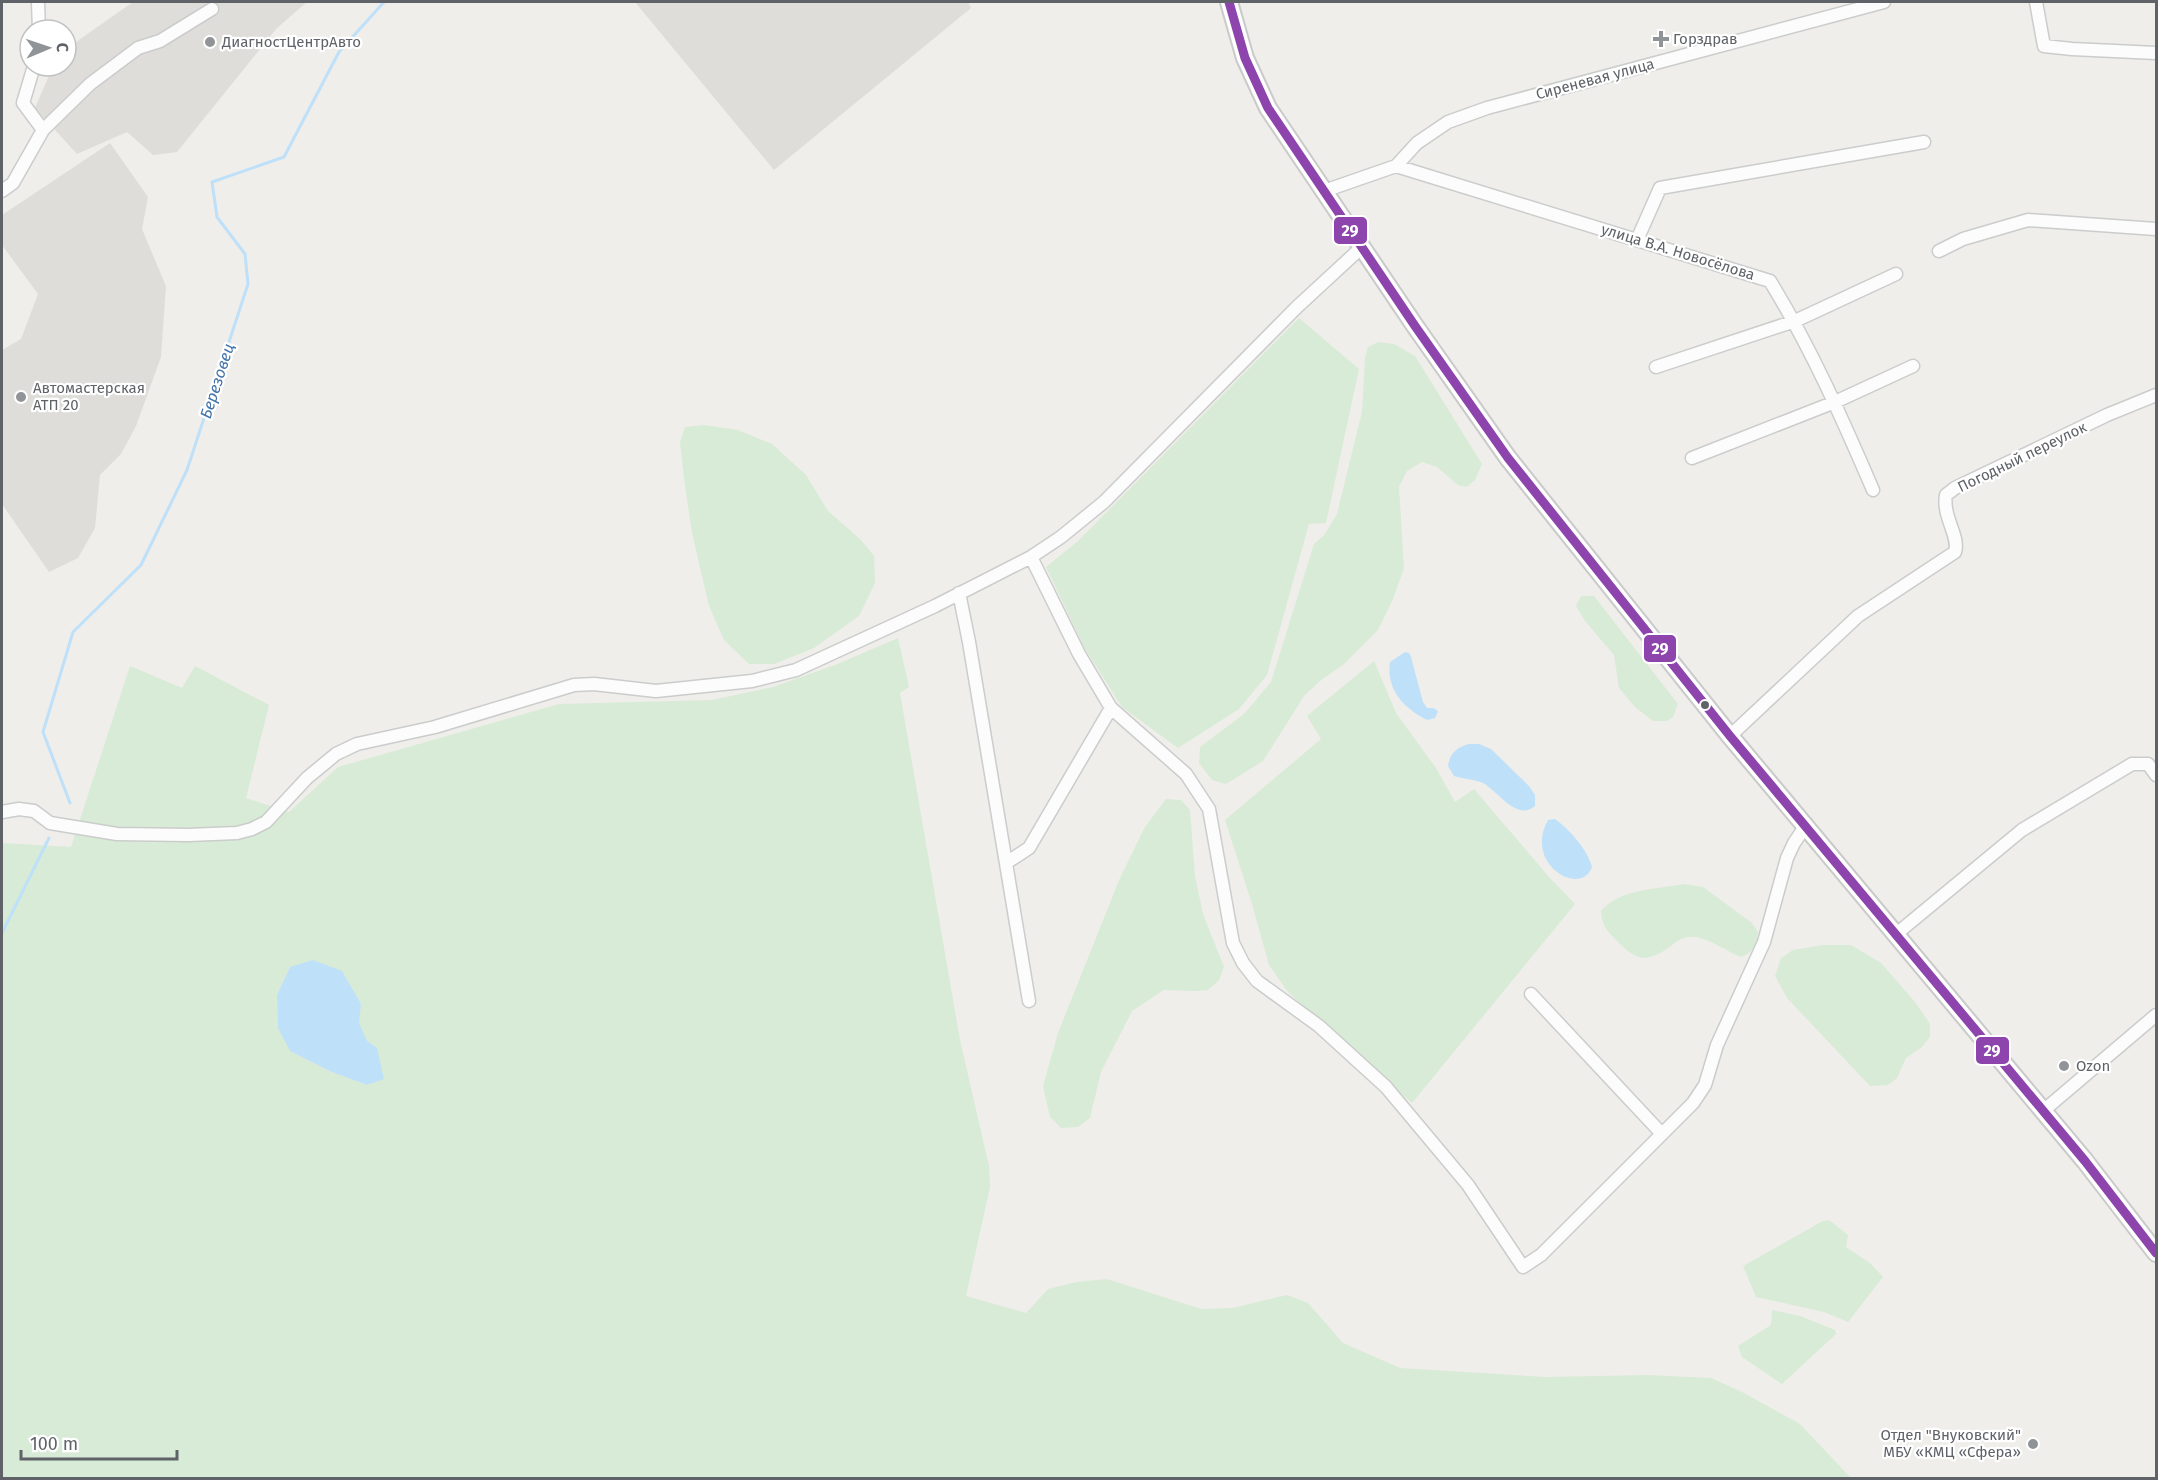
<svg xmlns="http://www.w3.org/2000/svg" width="2158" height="1480" font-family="'Fira Sans',sans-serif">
<rect width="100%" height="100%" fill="#efeeea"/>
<path fill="#dfddda" d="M133,2H307L277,28L177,152L153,155L127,132L77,154L35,108L53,66H66V49Z
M635,2H968L971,8L774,170Z
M110,143L148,197L142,229L166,286L161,357L136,426L121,454L100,475L95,528L78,558L49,572L2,504V350L21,339L38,294L2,245V215Z"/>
<path fill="#d8ebd6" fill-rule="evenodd" d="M1299,318L1359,369L1326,523L1309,524L1267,675L1239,709L1178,748L1122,707L1084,647L1046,567L1078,541Z
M1378,342L1394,344L1415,356L1482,464L1475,480L1467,487L1458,485L1437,467L1422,462L1407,471L1399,487L1404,568L1393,599L1378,630L1344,664L1320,681L1304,696L1263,761L1226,784L1212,780L1199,763L1200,747L1244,714L1271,682L1314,544L1325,534L1337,514L1362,412L1365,358L1368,347Z
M704,425L738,430L772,444L806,475L828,511L861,540L874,556L875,583L859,616L814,648L774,664H749L724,640L709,606L692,533L685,486L680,442L685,427Z
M1581,596H1594L1678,704L1673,717L1667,721H1653L1635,707L1619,688L1614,655L1585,621L1576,606Z
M898,638L909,687L900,693L960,1040L989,1166L990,1187L966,1296L1026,1313L1048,1289L1077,1282L1107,1279L1201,1309L1233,1308L1287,1295L1308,1303L1343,1343L1400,1368L1546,1377L1648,1375L1711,1378L1742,1392L1800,1424L1851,1478H2V843L71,847L130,666L182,688L195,666L269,705L246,798L289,812L338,767L559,704L712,700L773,687L835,665ZM290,967L361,1003L358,1023L383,1079L367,1085L332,1072L278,1028L277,995Z
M1374,661L1396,713L1436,768L1455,802L1474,789L1549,877L1575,904L1412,1103L1288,992L1269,965L1252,904L1225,820L1321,739L1307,716Z
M1166,799L1181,800L1190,810L1195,876L1203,914L1224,967L1219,980L1208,990L1194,991L1164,990L1132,1011L1101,1072L1090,1118L1078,1127L1061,1128L1050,1117L1043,1086L1058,1033L1120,878L1145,827Z
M1684,884L1703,887L1752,923L1758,932C1756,945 1753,954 1740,957C1725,950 1704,935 1688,937C1681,938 1676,942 1671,946C1650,961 1638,963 1619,943C1608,931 1602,928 1601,911C1619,889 1657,889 1684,884Z
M1823,945H1851L1881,963L1915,1002L1930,1024V1037L1922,1047L1906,1058L1897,1078L1888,1085L1870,1086L1787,998L1775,976L1781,958L1793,950Z
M1829,1220L1848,1235L1846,1247L1870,1263L1883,1277L1848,1322L1824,1312L1756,1297L1743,1266L1823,1221Z
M1772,1310L1800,1316L1835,1330L1836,1334L1782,1384L1742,1357L1738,1346L1771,1325Z"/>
<path fill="#bfe0f9" d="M1405,652L1409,653L1411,657L1423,702L1427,708H1433L1438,711L1435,718L1427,720C1404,708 1386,690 1390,662Z
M1469,744H1479L1491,749L1529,786L1535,795V806C1517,822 1498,791 1483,783C1474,779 1463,779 1454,776L1448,766C1450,753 1457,747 1469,744Z
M1555,819C1569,829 1588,850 1592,867C1581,898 1523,864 1548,820Z
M313,960L342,971L361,1004L359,1023L367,1041L377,1048L384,1079L367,1085L332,1072L290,1051L278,1028L277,995L290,967Z"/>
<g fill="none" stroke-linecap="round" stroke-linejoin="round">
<path stroke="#bfe0f9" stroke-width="3" d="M70,803L43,732L73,632L141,565L187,470L248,284L245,254L217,217L212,182L284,157L339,52L384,2
M2,933L49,838"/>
<g stroke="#cbcccc" stroke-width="15">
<path id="street" d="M38,2L39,30
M2036,2L2044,46L2072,49L2156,53
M43,130L90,84L138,48L160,41L212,9
M1396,166L1770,281C1811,348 1842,418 1873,490
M2,191L13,183L43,130L23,103L34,66
M1324,191L1396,166L1417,143L1448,122L1487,108L1884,2
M1637,240L1660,188L1924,142
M1939,251L1963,239L2028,220L2156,229
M1656,367L1795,321L1896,274
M1692,458L1835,402L1913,366
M1031,557L1079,654L1111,708L1186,774L1209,809L1233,943L1243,963L1257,981L1319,1026L1386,1087L1468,1185L1523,1267L1541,1255L1693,1103L1705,1085L1717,1045L1764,942L1787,858L1794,843L1805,827
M959,593L969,642L1029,1001
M1730,736L1858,616L1955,552C1960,536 1942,517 1946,495L1955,488L2107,415L2156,395
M2,812L19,809L34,811L50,823L117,834L188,835L237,833L252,829L266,822L307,778L336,754L357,744L435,727L574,685L594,684L656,691L752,681L796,670L935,606L1031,557L1061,537L1104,502L1297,307L1362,247
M1006,863L1029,848L1111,708
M1895,935L2022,830L2132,764H2148L2156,775
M1531,994L1662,1134
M2043,1111L2156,1015"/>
</g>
<g stroke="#cacacb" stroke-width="20">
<path id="secondary" d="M1229,2L1245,58L1268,108L1415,326L1508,458L1730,736L2085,1161L2156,1253"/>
</g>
<use href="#street" stroke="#fdfcfc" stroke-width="12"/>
<use href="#secondary" stroke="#fdfcfc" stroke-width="16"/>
<g stroke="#fff" stroke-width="14">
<path id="bus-1" d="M1229,2L1245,58L1268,108L1415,326L1508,458L1730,736L2085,1161L2156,1253"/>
</g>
<use href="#bus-1" stroke="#8e44ad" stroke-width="9"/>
</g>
<g fill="#919496" stroke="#fff" stroke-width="2">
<path d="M1658 30h6v6h6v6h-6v6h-6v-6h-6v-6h6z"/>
<circle cx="210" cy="42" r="6"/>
<circle cx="21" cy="397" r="6"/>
<circle cx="2064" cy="1066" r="6"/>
<circle cx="2033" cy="1444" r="6"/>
</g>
<circle fill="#5f6368" stroke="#fff" stroke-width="2" cx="1705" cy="705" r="5"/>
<g text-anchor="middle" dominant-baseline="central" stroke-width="4.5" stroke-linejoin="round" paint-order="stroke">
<g font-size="15" fill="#5f6368" stroke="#fff" text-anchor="start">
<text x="1673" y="39">Горздрав</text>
<text x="222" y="42">ДиагностЦентрАвто</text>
<text x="33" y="388">Автомастерская<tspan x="33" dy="17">АТП 20</tspan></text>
<text x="2076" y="1066">Ozon</text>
<text x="2021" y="1435" text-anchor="end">Отдел "Внуковский"<tspan x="2021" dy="17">МБУ «КМЦ «Сфера»</tspan></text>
</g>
<g font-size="15" fill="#5f6368" stroke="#fff">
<text transform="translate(1595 79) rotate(-15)">Сиреневая улица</text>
<text transform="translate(1678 252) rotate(17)">улица В.А. Новосёлова</text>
<text transform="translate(2022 457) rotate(-26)">Погодный переулок</text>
</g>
<g font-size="16" font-style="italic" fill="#4174aa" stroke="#fff">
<text transform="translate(217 381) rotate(-72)">Березовец</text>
</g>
</g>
<g stroke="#fff" stroke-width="2">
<rect x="1333" y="216" width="35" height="29" rx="6" fill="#8e44ad"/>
<rect x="1643" y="634" width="34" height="29" rx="6" fill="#8e44ad"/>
<rect x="1975" y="1036" width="35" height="29" rx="6" fill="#8e44ad"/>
</g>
<g font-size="16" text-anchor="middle" font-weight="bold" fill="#fff">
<text x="1350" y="236">29</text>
<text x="1660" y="654">29</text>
<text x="1992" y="1056">29</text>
</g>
<rect width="2158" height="1480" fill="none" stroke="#5f6368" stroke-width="6"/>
<g transform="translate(48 48) rotate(88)"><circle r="28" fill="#ffffff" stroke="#bfc1c3" stroke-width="1.5"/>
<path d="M0-4.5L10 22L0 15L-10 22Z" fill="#919496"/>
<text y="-9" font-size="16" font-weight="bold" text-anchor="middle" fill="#5f6368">С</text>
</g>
<path d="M21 1450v9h156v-9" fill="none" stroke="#5f6368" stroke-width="3"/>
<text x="30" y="1450" font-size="18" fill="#5f6368" stroke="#ffffff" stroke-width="4.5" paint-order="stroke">100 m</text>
</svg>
